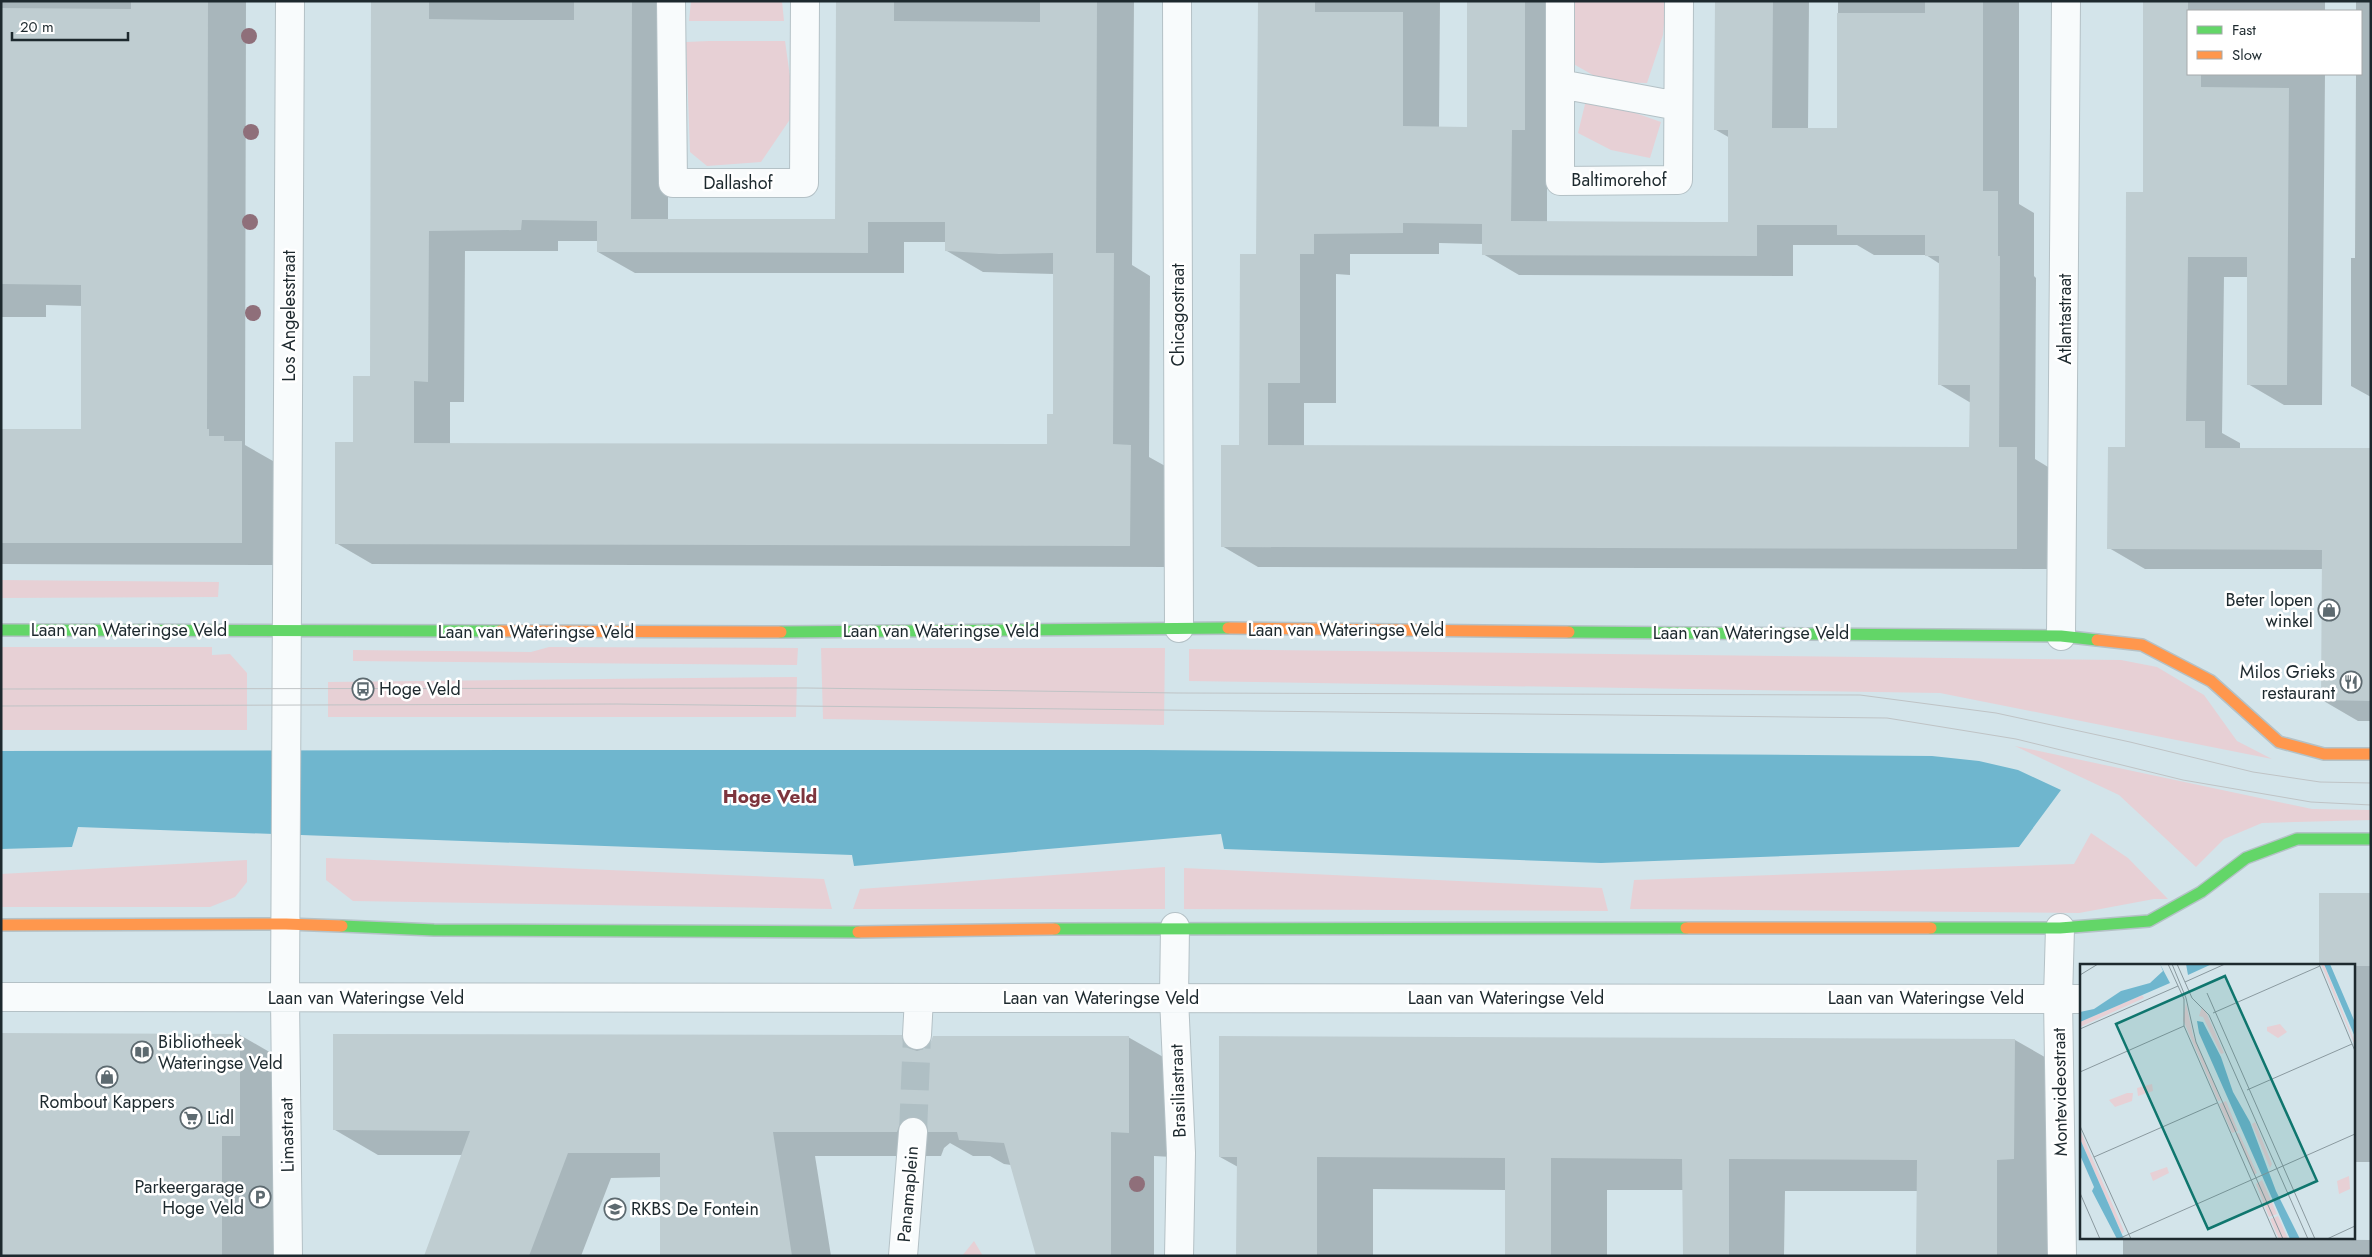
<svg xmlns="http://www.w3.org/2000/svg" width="2372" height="1257" font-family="Jost,sans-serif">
<rect width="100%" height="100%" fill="#d3e4ea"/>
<path fill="#e7d0d5" d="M691,1H782L784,21H689Z
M1571,1H1666L1663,35L1647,83L1605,82L1570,62Z
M709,41H785L795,112L761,162L707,166L690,152L686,42Z
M1587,96L1661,122L1650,158L1611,150L1578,133Z
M1,580L219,582L218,597L1,598Z
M1,647H212V655L230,654L247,673V730H1Z
M549,647L798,648L797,665L353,661V650L531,652Z
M821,648H1165L1164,725L823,719Z
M1189,649L2121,660L2157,667L2204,695L2237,741L2272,759L1940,693L1189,681Z
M797,677L796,717H328V682Z
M2015,746L2312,809L2371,810V820L2262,823L2224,839L2196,867L2119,795Z
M2091,833L2128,858L2168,899H2154L2079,913L1630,909L1634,880L2074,864Z
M326,858L824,879L832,909L353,901L326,880Z
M247,860V882L235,897L210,907H1V874Z
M1165,867V909H853L860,889Z
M1184,868L1602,888L1608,911L1184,909Z
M974,1241L983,1256H962Z"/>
<path fill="#6fb6ce" d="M531,750H1147L1932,756L1979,761L2018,770L2061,790L2019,847L1601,863L1224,849L1221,834L854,866L852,855L78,827L72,847L1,849V751Z"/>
<path fill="#0003" fill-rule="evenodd" d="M1,1H246L245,445L280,465L279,565L1,564V430H82L83,306L46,305V317H1Z
M373,1H668V220H837V1H1134L1132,265L1150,276L1149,457L1167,467V567L372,564L336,543L354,443L372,377ZM558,241H598V252L635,273H904V242H946L947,251L983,272L1054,274V415L1048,446L450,444V402H464L465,251H558Z
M1258,1H1440L1439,128H1468V1H1561L1547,150V223H1729L1730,138L1716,130V1H1809L1808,129H1838V1H2019V204L2034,213V276L2036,278L2035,459L2053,470V569L1258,567L1222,546L1240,446L1258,256ZM1439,243L1483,244V254L1519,275L1793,276V245H1857L1874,255H1926L1940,264L1939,384L1971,403L1970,448L1304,446V403H1336V274L1350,275V254H1439Z
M2144,1H2325V11H2188V74H2325L2322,405H2284L2248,384L2249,277H2224L2222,433L2240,443V449H2371V721H2358L2322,700L2323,569H2145L2109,548L2126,448L2144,193Z
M2356,1H2371V397L2351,386V258H2355L2356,74H2361V11H2356Z
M2371,894V1162H2353V966Z
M240,1035L297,1068L279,1256H1Z
M901,1037L925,1050L1128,1037L1172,1062V1157L1154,1156V1256H1037L1011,1165L1004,1164L990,1156H973L950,1143L944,1148L941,1156H815L831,1256H661L662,1177L611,1178L581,1256H435L462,1155H378L335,1130Z
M2015,1040L2071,1072L2053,1256H1917L1918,1191H1785L1784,1256H1684V1190H1607V1256H1506V1190L1373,1189V1256H1237L1238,1167L1220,1157Z
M2123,1238L2371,1240V1256H2123Z"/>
<path fill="#bfcdd1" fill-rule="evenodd" d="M131,1H208L207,429H209V436H224V441H242V543H1V429H81V285L1,284V8L131,9Z
M371,1H429V19L501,20H574V1H632L631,219H835L836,1H894V21L1040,22V1H1097L1096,253H1114L1113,444L1131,445L1130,546L335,544V442H353V376H370ZM522,220L597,221V252L868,253V222H945V251L999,254L1053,253V414H1047V444L414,443V381L428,382L429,231L521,230Z
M1258,1H1315V12H1403V126L1467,127V1H1525V130H1512L1511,221L1697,222H1728V130H1714L1715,1H1773L1772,128H1837V13H1925V1H1983V191H1998V256H2000L1999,447H2017V549L1221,547V445H1239L1240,254H1256ZM1403,223L1482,224V255L1757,256V225H1837V235H1925V256H1939L1938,385H1970L1969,447L1268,445V383H1300V254H1314V234L1403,233Z
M2143,1H2188V74H2201V87L2289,88L2287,385H2247V257H2188L2186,421H2205V448H2371V701L2321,700L2322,550L2107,549L2108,447H2125L2126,192H2143Z
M2319,893H2371V966H2319Z
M1,1033L240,1034V1136H222V1256H1Z
M333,1034L902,1035L903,1042L908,1048L917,1051L924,1049L930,1044L933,1036H1129V1133L1111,1132V1256H1036L1004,1143L959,1140L957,1132H928L927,1125L922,1119L914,1116L906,1118L900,1123L897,1132H773L792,1256H660V1153H568L529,1256H424L470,1131L333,1130Z
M1219,1036L2015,1039L2014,1159L1997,1160V1256H1916L1917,1160L1729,1159V1256H1683L1682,1159L1551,1158V1256H1505V1158L1317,1157V1256H1236L1237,1157H1219Z"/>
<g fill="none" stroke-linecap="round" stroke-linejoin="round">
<path stroke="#afbfc4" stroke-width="28" stroke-dasharray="28 14" stroke-linecap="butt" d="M913,1132L917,1035"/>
<g stroke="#b4c1c6" stroke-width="30">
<path id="street" d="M671,1L673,183H804L805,1
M1177,1L1179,628
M1560,1V181L1678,180L1679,1
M1560,84L1678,106
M2061,636L2066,1
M1175,927L1174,998L1181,1153L1179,1256
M2060,928L2058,998L2062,1256
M1,997L2081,999
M917,1035L919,998
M288,1256L285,998L290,1
M903,1256L913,1132"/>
</g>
<g stroke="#b4c1c6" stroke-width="14">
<path id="fast" d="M1,630L500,631
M781,632L1228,628
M1569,632L2061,636L2097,640
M342,926L434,930L858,932
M1931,928H2060L2149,921L2201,892L2246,858L2297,839H2371
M1055,929L1686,928"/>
</g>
<g stroke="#b4c1c6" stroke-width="14">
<path id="slow" d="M1228,628L1569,632
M500,631L781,632
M2097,640L2142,645L2211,681L2279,742L2324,754H2371
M1,925L286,924L342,926
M1686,928H1931
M858,932L1055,929"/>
</g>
<use href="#street" stroke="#f8fbfc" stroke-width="28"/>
<use href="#fast" stroke="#63d668" stroke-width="11"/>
<use href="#slow" stroke="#ff974d" stroke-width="11"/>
<path stroke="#bfc3c5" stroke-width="1" d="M1,689L807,688L1178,693L1860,695L1996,713L2130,742L2253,772L2320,782L2371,783
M1,706L617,704L1887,718L2016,739L2183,780L2311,802L2371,805"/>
</g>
<g fill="#8f6f7a">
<circle cx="249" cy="36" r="8"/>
<circle cx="251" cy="132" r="8"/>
<circle cx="250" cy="222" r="8"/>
<circle cx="253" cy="313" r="8"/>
<circle cx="1137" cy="1184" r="8"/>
</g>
<defs>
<g id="shop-ring" transform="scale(1.125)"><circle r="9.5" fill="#fff" stroke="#5d6a70" stroke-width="1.5"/><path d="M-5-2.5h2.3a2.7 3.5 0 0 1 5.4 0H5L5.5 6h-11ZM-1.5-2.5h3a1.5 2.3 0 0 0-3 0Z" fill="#5d6a70"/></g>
<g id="restaurant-ring" transform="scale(1.125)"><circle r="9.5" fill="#fff" stroke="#5d6a70" stroke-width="1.5"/><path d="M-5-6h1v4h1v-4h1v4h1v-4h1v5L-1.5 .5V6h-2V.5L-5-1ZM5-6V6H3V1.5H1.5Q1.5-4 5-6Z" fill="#5d6a70"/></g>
<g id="bus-ring" transform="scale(1.125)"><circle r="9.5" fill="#fff" stroke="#5d6a70" stroke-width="1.5"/><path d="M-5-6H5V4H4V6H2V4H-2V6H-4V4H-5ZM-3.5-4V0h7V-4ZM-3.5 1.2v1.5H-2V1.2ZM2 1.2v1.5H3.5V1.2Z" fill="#5d6a70"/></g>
<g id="library-ring" transform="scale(1.125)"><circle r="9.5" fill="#fff" stroke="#5d6a70" stroke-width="1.5"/><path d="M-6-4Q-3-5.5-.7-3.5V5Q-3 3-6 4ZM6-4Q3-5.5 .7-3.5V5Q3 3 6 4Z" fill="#5d6a70"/></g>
<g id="supermarket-ring" transform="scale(1.125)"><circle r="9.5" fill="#fff" stroke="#5d6a70" stroke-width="1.5"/><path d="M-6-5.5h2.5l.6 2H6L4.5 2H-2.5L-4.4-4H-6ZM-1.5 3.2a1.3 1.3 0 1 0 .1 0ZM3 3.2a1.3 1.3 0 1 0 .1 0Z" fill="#5d6a70"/></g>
<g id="parking-ring" transform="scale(1.125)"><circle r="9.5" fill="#fff" stroke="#5d6a70" stroke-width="1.5"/><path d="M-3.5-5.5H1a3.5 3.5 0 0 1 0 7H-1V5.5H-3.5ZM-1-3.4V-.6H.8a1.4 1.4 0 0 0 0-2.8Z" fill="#5d6a70"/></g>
<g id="school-ring" transform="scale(1.125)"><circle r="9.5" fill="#fff" stroke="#5d6a70" stroke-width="1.5"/><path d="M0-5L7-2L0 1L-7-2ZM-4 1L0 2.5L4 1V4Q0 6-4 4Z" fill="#5d6a70"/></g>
</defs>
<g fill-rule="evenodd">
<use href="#shop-ring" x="2329" y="610"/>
<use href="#restaurant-ring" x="2351" y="682"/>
<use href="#bus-ring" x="363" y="689"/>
<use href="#library-ring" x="142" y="1052"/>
<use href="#shop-ring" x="107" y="1077"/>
<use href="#supermarket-ring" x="191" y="1118"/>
<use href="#parking-ring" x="260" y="1197"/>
<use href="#school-ring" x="615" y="1209"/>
</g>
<g text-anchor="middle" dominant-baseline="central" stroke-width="5" stroke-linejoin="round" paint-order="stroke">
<g font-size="18" fill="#1d292e" stroke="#fff">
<text x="1619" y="180">Baltimorehof</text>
<text x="738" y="183">Dallashof</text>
<text transform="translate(1178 315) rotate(-90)">Chicagostraat</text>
<text transform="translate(289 316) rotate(-90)">Los Angelesstraat</text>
<text transform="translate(2065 319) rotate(-90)">Atlantastraat</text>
<text x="129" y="630">Laan van Wateringse Veld</text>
<text x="1346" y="630">Laan van Wateringse Veld</text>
<text x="941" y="631">Laan van Wateringse Veld</text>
<text x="536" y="632">Laan van Wateringse Veld</text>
<text x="1751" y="633">Laan van Wateringse Veld</text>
<text x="366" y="998">Laan van Wateringse Veld</text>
<text x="1101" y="998">Laan van Wateringse Veld</text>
<text x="1506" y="998">Laan van Wateringse Veld</text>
<text x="1926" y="998">Laan van Wateringse Veld</text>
<text transform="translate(1178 1091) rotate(-92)">Brasiliastraat</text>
<text transform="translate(2060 1092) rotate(-91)">Montevideostraat</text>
<text transform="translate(287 1135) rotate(-91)">Limastraat</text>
<text transform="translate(908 1194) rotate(-85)">Panamaplein</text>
</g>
<g font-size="18" fill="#1d292e" stroke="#fff" text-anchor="start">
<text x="2313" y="600" text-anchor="end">Beter lopen<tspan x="2313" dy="21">winkel</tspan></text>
<text x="2335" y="672" text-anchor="end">Milos Grieks<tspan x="2335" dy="21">restaurant</tspan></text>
<text x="379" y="689">Hoge Veld</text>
<text x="158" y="1042">Bibliotheek<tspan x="158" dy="21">Wateringse Veld</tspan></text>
<text x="107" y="1102" text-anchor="middle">Rombout Kappers</text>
<text x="207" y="1118">Lidl</text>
<text x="244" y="1187" text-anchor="end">Parkeergarage<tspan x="244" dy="21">Hoge Veld</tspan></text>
<text x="631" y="1209">RKBS De Fontein</text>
</g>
<g font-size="19" font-weight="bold" fill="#7d353d" stroke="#fff">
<text x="770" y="796">Hoge Veld</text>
</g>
</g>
<g transform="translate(2080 964)">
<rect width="275" height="275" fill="#d3e4ea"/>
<path d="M241,0H244L275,79H274ZM62,31L64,34L0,63V58ZM106,39L113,71L141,136L138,137L103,56ZM122,43L127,50L144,89L141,90L123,53L119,52ZM200,60L207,68L198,74L187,67V63ZM72,120L73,127L58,132L57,124ZM47,129H53L52,137L35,143L29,136ZM146,137L158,167L152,169L139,140ZM175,158L192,200L190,204L172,160ZM0,166L44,267L42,270L0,175ZM159,169L177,209L174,211L156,170ZM87,203L89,209L73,217L70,209ZM269,212L270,225L259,230L257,217ZM182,216L197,250L189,253L176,220ZM198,252L208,275H199L190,255Z" fill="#e7d0d5"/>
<path d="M80,0L90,19L0,58V48L14,45L41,27L70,19L83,7ZM106,0H132L108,11ZM244,0H250L274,56L275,73ZM117,57L123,58L141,93L153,128L170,158L196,227L220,275H210L119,69ZM0,175L44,275H37L12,227L14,223L0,191Z" fill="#6fb6ce"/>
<path fill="none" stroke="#8a999f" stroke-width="1" d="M88,0L104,35V62L197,275M92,0L106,34L116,78L203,275M97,0L112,34L129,51L228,275M239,0L275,87M0,11L18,0M105,18L145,0M127,29L235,275M133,49L240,2M0,65L98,22M0,108L104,62M167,126L272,80M0,162L51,275M14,193L137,139M0,229L20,275M38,275L275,170M247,275L275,262"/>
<path fill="#0f766e" fill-opacity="0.15" stroke="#0f766e" stroke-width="2.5" d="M145,12L237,217L128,265L36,60Z"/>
<rect width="275" height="275" fill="none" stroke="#1d292e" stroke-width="2.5"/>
</g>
<rect width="2372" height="1257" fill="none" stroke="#1d292e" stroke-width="5"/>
<rect x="2187" y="10" width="175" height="65" fill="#ffffff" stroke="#a5a9ab"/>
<rect x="2197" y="26" width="25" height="8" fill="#63d668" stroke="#a5a9ab"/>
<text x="2232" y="35" font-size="15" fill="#1d292e">Fast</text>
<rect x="2197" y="51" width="25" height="8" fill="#ff974d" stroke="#a5a9ab"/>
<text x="2232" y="60" font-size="15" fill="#1d292e">Slow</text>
<path d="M12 32v8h116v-8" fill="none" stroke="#1d292e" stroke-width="2.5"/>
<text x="20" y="32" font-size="15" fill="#1d292e" stroke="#ffffff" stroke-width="4" paint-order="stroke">20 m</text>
</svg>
